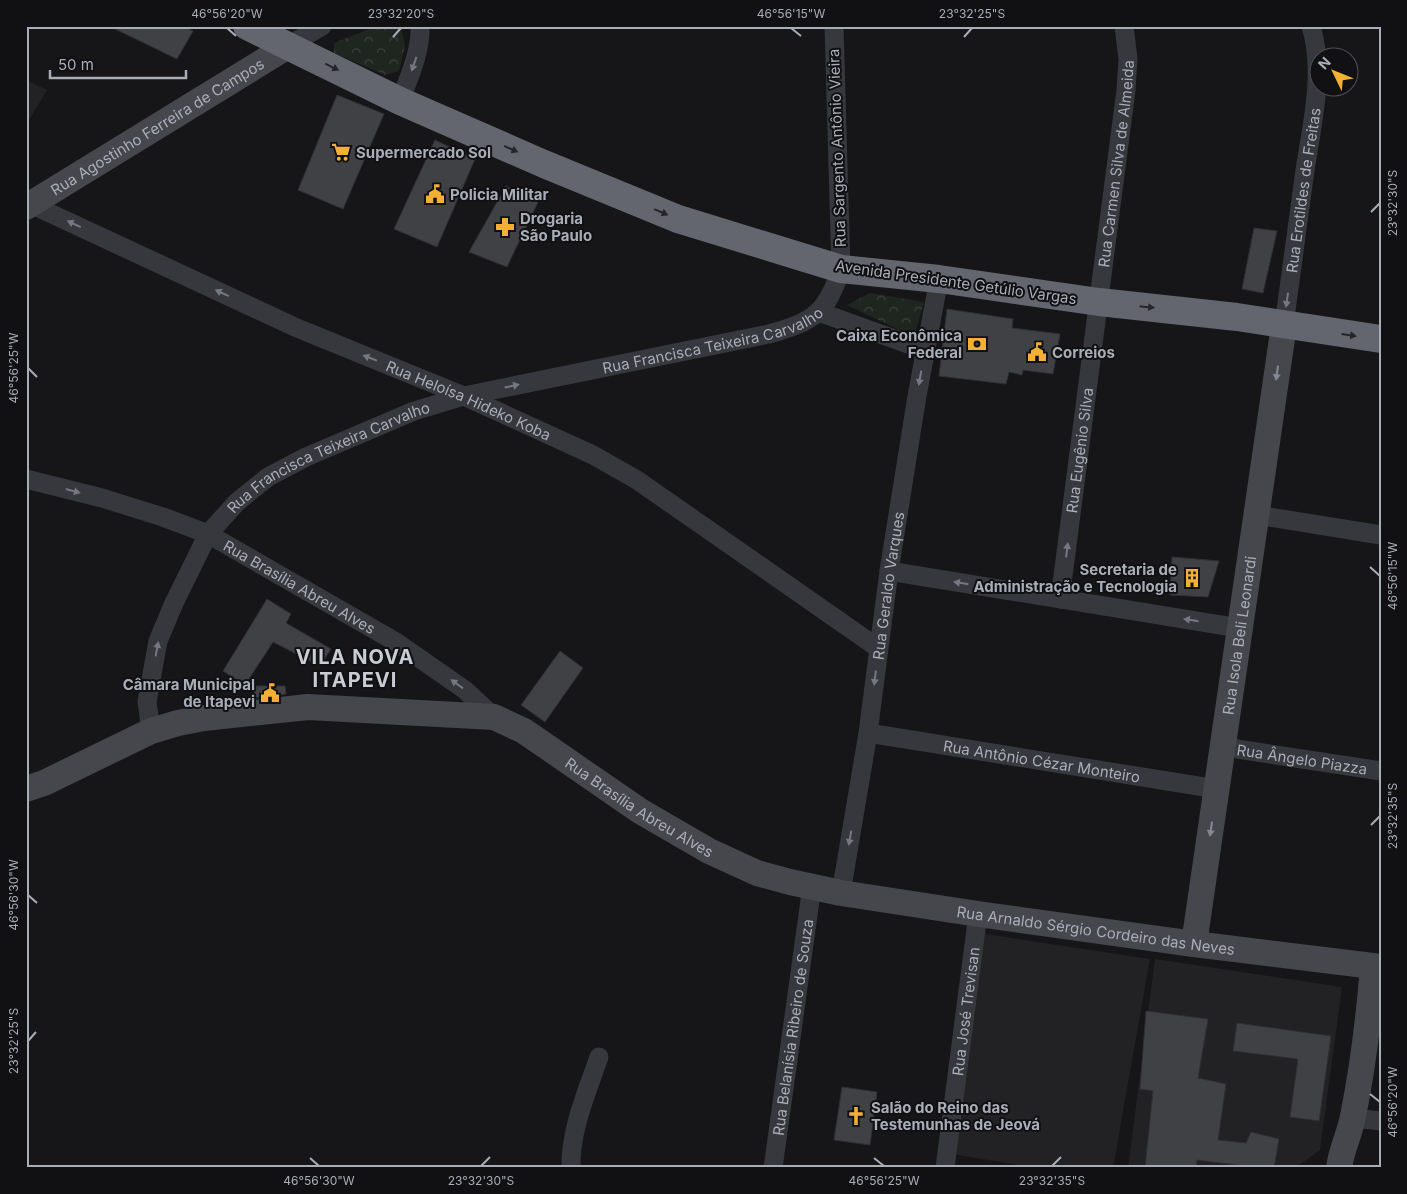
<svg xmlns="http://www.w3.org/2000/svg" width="1407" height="1194" font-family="Inter,sans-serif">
<defs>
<pattern id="park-crowns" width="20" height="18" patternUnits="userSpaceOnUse" patternTransform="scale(1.25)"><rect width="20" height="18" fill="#1e261f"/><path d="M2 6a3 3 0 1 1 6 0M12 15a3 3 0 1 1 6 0" fill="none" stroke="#3c433d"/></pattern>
</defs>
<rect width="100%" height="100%" fill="#161618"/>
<path fill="#222225" d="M26,80L47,90L26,125Z
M985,934L1150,959L1113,1168H1036L952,1154Z
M1155,959L1342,987L1320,1150L1295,1168H1128Z"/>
<path fill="url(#park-crowns)" d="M377,26L401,27L405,46L399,71L385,75L334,53V43Z
M870,293L924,302L914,337L847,305Z"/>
<path fill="#404145" stroke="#303034" d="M109,26H183L193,31L177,59Z
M337,95L384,114L343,209L298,190Z
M435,140L475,159L437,247L394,229Z
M506,186L538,202L507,267L469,252Z
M1254,228L1277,231L1263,293L1242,289Z
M947,309L1013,319L1012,328L1060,334L1053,374L1023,370L1022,375L1009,372L1006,384L939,376Z
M1172,557L1219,561L1208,597L1170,595Z
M267,599L291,614L286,623L331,649L320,666L273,642L245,685L223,671Z
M560,651L583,668L545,722L521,705Z
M254,686H285L286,694L254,698Z
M1146,1011L1208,1019L1198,1078L1226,1084L1218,1140L1246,1143L1251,1132L1279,1139L1274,1168H1261L1197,1160L1196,1168H1145L1153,1091L1140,1089Z
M1237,1023L1331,1036L1319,1121L1290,1117L1298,1059L1233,1051Z
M842,1087L877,1092L870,1145L834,1140Z"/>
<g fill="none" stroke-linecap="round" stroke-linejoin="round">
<g stroke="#37383d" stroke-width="19">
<path d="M288,46L322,26"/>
<path d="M400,101C409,77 421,52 420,26"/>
<path id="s1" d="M26,202L297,328L464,396L593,455L637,480L878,648"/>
<path d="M819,312L925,350"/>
<path id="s2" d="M1284,325C1291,273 1298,222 1305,170C1312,124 1325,72 1311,26"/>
<path id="s3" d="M26,479L102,498L163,517L208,534L396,642L465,690L494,717"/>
<path d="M1257,515L1381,535"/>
<path d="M889,571L1239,628"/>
<path id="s4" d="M1060,599L1126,90L1128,59L1124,26"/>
<path id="s5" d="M151,731L147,702L158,641L174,603L208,534L237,502L268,477L306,457L414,411L464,396L769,334C814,321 826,314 841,269L834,26"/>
<path id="s6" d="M868,733L1217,789"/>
<path id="s7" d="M1224,747L1381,771"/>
<path id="s8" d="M841,893L868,733L889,571L917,396L939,279"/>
<path d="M1353,1118L1381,1121"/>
<path d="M571,1168C570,1130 587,1092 599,1057"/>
<path id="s9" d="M773,1168L812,886"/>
<path id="s10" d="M945,1168L978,914"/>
</g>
<g stroke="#45474d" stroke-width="26">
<path id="s11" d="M26,207L288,46"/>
<path id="s12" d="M26,789L44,783L151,731L178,723L204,718L308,707L494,717L524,731L640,811L709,851L757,873L790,882L841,893L978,914L1194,944L1381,967"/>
<path id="s13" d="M1194,944L1284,325"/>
<path d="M1339,1168C1341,1150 1350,1134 1353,1116C1363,1067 1369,1016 1373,967"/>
</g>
<path stroke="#63666e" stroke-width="28" d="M247,26L400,101L544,164L678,219L841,269L939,279L1099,302L1237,317L1381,339"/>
</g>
<defs><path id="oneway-solid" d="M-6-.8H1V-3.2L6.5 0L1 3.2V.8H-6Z" transform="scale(1.25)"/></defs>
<g fill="#757881">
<use href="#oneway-solid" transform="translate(414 64) rotate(109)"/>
<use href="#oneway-solid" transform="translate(74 224) rotate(-155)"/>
<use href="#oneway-solid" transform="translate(222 293) rotate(-155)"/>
<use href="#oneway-solid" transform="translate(1287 300) rotate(98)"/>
<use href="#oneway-solid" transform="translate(370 358) rotate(-159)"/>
<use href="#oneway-solid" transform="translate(920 378) rotate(100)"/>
<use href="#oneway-solid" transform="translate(512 386) rotate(-12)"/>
<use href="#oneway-solid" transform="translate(73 491) rotate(15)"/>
<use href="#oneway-solid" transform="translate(1067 550) rotate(-83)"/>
<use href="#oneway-solid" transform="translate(961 583) rotate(-171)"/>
<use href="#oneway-solid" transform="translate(1191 620) rotate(-171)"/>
<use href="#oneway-solid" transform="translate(157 649) rotate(-79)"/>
<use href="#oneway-solid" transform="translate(875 678) rotate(97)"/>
<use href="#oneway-solid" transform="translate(457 684) rotate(-144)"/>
<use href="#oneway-solid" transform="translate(850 838) rotate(100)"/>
</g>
<g fill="#26262a">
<use href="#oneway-solid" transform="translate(332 67) rotate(26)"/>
<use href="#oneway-solid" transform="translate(511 149) rotate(24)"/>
<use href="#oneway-solid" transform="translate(661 212) rotate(23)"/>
<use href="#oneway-solid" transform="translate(1147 307) rotate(6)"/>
<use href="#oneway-solid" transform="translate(1349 335) rotate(8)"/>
</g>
<g fill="#858993">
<use href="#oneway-solid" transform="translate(1277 373) rotate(98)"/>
<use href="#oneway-solid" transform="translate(1211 829) rotate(98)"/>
</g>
<path fill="none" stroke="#a8adb8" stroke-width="2" d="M227,28L236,36M791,28L801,36M393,37L401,28M964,37L972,28M1371,212L1380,203M28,368L37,377M1370,567L1380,576M1371,825L1380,816M28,895L37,903M28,1041L36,1032M1370,1094L1380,1102M310,1158L319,1166M874,1158L884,1166M481,1166L490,1157M1052,1166L1061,1157"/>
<defs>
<g id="supermarket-bare" transform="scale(1.5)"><path d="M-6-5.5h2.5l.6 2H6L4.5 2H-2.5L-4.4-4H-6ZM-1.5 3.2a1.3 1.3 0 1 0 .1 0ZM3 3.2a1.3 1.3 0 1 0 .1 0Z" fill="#f2b134" stroke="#111113" stroke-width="2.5" paint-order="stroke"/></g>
<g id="civic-bare" transform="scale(1.5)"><path d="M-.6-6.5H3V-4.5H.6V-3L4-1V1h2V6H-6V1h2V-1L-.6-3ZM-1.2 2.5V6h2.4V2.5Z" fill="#f2b134" stroke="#111113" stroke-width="2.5" paint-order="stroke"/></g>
<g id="pharmacy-bare" transform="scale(1.5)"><path d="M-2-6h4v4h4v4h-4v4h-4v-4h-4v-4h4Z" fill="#f2b134" stroke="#111113" stroke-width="2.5" paint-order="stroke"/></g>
<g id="bank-bare" transform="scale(1.5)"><path d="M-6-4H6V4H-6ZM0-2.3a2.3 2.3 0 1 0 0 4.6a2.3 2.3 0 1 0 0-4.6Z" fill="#f2b134" stroke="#111113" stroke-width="2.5" paint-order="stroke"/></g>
<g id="building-bare" transform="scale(1.5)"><path d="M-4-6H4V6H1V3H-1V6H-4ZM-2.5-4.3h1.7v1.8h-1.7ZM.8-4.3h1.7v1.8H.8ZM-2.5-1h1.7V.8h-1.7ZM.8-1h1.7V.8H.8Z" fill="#f2b134" stroke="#111113" stroke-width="2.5" paint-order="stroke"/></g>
<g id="church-bare" transform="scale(1.5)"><path d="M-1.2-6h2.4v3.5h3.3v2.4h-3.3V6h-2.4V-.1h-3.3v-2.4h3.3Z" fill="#f2b134" stroke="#111113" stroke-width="2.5" paint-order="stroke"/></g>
</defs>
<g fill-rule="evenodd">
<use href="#supermarket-bare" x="341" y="152"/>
<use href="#civic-bare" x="435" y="194"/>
<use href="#pharmacy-bare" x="505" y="227"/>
<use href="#bank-bare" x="977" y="344"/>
<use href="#civic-bare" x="1037" y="352"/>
<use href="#building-bare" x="1192" y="578"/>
<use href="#civic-bare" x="270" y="693"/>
<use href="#church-bare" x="856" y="1116"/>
</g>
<g text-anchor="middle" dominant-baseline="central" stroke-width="4" stroke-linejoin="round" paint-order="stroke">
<g font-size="15" fill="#a8adb8" stroke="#111113">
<text stroke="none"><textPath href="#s11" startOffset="154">Rua Agostinho Ferreira de Campos</textPath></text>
<text transform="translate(837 148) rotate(-92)">Rua Sargento Antônio Vieira</text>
<text stroke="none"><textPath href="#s4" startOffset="439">Rua Carmen Silva de Almeida</textPath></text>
<text stroke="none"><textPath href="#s2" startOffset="136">Rua Erotildes de Freitas</textPath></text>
<text transform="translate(956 282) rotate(8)">Avenida Presidente Getúlio Vargas</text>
<text stroke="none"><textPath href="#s5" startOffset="760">Rua Francisca Teixeira Carvalho</textPath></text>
<text stroke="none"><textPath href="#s1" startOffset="485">Rua Heloísa Hideko Koba</textPath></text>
<text stroke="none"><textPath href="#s4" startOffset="150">Rua Eugênio Silva</textPath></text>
<text stroke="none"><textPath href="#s5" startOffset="355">Rua Francisca Teixeira Carvalho</textPath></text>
<text stroke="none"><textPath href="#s8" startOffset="311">Rua Geraldo Varques</textPath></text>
<text stroke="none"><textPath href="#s3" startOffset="296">Rua Brasília Abreu Alves</textPath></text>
<text stroke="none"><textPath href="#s13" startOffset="312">Rua Isola Beli Leonardi</textPath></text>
<text stroke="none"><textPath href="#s7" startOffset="79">Rua Ângelo Piazza</textPath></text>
<text stroke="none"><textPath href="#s6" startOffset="176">Rua Antônio Cézar Monteiro</textPath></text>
<text stroke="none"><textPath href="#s12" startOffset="655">Rua Brasília Abreu Alves</textPath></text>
<text stroke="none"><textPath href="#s12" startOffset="1134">Rua Arnaldo Sérgio Cordeiro das Neves</textPath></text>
<text stroke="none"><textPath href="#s10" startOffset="158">Rua José Trevisan</textPath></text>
<text stroke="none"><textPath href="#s9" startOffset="142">Rua Belanísia Ribeiro de Souza</textPath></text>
</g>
<g font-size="15" font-weight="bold" fill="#a8adb8" stroke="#111113" text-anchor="start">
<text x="356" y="152">Supermercado Sol</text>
<text x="450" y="194">Policia Militar</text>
<text x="520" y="218">Drogaria<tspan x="520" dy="17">São Paulo</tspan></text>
<text x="962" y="335" text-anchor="end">Caixa Econômica<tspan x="962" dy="17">Federal</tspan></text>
<text x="1052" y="352">Correios</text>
<text x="1177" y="569" text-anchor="end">Secretaria de<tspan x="1177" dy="17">Administração e Tecnologia</tspan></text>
<text x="255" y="684" text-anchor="end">Câmara Municipal<tspan x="255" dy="17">de Itapevi</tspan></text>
<text x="871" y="1107">Salão do Reino das<tspan x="871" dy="17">Testemunhas de Jeová</tspan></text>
</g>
<g font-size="20" font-weight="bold" letter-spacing="1" fill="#c9ccd4" stroke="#111113">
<text x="355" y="657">VILA NOVA<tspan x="355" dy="23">ITAPEVI</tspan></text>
</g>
</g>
<rect width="1407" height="1194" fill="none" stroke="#111113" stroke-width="55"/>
<g transform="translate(1334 72) rotate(313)"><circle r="24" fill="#111113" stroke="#4d4f55"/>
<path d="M0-4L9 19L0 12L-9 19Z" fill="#f2b134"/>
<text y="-8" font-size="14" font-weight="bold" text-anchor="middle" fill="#a8adb8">N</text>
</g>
<path d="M50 70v8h136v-8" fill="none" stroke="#a8adb8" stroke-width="2.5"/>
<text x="58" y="70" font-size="15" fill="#a8adb8" stroke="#111113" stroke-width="4" paint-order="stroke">50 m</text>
<rect x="28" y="28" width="1352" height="1138" fill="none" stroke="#a8adb8" stroke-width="2"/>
<g font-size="12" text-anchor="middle" fill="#a8adb8">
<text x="227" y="18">46°56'20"W</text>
<text x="401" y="18">23°32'20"S</text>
<text x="791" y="18">46°56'15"W</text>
<text x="972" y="18">23°32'25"S</text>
<text transform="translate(1393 203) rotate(-90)" y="4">23°32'30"S</text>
<text transform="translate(14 368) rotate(-90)" y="4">46°56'25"W</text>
<text transform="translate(1393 576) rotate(-90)" y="4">46°56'15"W</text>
<text transform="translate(1393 816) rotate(-90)" y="4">23°32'35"S</text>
<text transform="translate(14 895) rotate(-90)" y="4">46°56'30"W</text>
<text transform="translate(14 1041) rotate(-90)" y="4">23°32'25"S</text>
<text transform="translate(1393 1102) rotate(-90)" y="4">46°56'20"W</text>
<text x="319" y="1185">46°56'30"W</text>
<text x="481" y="1185">23°32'30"S</text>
<text x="884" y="1185">46°56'25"W</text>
<text x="1052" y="1185">23°32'35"S</text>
</g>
</svg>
